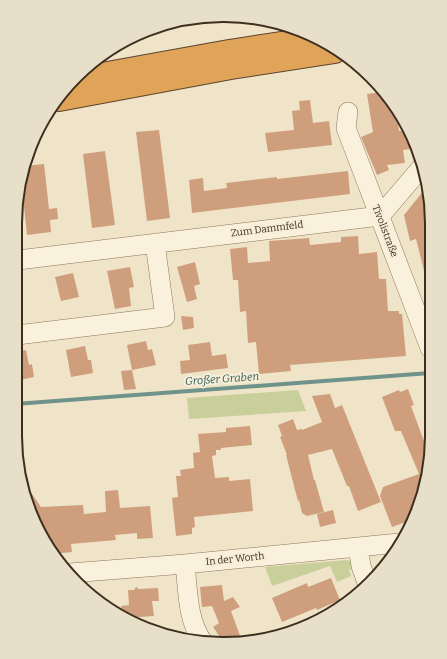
<svg xmlns="http://www.w3.org/2000/svg" width="447" height="659" font-family="Bitter,serif">
<rect width="100%" height="100%" fill="#f0e4c8"/>
<path fill="#c9cf9b" d="M298,390L306,411L189,419L187,398Z
M346,560L352,561L357,567L349,570L351,576L337,582L330,566L272,586L265,567Z"/>
<g fill="none" stroke-linecap="round" stroke-linejoin="round">
<path stroke="#6f938a" stroke-width="4" d="M15,404L430,373"/>
</g>
<path fill="#cf9f7d" d="M381,92L397,115L399,131L407,130L416,144L417,148L403,150L405,163L387,165L389,170L377,175L361,137L373,132L367,94Z
M310,100L313,123L329,121L332,145L268,152L265,133L294,130L292,111L300,110L299,101Z
M159,130L170,218L147,221L136,132Z
M105,151L115,225L92,228L83,154Z
M44,164L49,209L57,208L58,219L50,220L51,232L27,235L21,178L25,166Z
M348,171L350,194L192,213L189,180L203,178L204,191L227,188L226,183L277,177V179Z
M425,189L432,223L431,283H427L416,239L410,241L404,215Z
M358,236L359,254L377,252L379,279H386L388,311H399V314H402L406,356L290,365L291,371L259,374L256,342L248,343L246,311L240,312L238,280H233L230,249L247,247L248,263L270,261L269,241L309,238L310,245L341,242V237Z
M195,262L200,284L194,286L197,299L187,302L177,267Z
M130,267L134,287L129,288L131,306L115,309L107,271Z
M73,273L79,297L61,301L55,277Z
M181,316L193,317L194,328L183,330Z
M146,341L148,350L152,349L156,365L132,370L136,389L124,390L121,371L132,370L127,345Z
M210,342L212,356L226,354L228,368L181,374L180,361L190,360L188,345Z
M85,346L88,360H91L93,373L71,377L66,350Z
M26,350L29,365L32,364L34,377L16,381V352Z
M408,389L414,405L411,406L428,452V476L414,519L392,527L380,496L383,487L419,474L401,431H395L382,397L399,390L400,392Z
M330,394L335,408L342,405L381,502L358,511L349,486H347L332,449L308,455L314,480H315L324,512L307,516L302,513L299,500L298,501L294,486L286,455H287L280,437L282,436L278,425L293,419L297,430L302,429V430L322,422L312,396Z
M250,426L252,445L221,448V450H216V455L212,456L215,478L229,477V481L250,479L253,511L194,517L195,527L192,528V534L176,536L172,498L178,497L176,476H181L180,470L194,468L193,453L200,452L198,434L226,432V428Z
M24,482L41,507L83,505L84,514L106,512L105,491L118,490L120,508L150,506L153,538L137,539V533L115,535L116,540L71,544L72,552L53,554L26,502Z
M333,510L336,523L320,527L317,514Z
M331,578L340,600L317,610L316,608L282,622L272,598L307,583L308,587Z
M222,585L224,601L233,597L240,607L231,611L242,641L224,643L213,627L219,623L212,606L202,607L200,587Z
M136,587L139,589L158,588L159,601H152L154,616L126,618L122,615L121,606L129,605L128,590H134Z"/>
<g fill="none" stroke-linecap="round" stroke-linejoin="round">
<g stroke="#8d765c" stroke-width="20">
<path id="minor" d="M348,112L346,128L430,348
M380,216L421,168
M18,260L380,216
M17,335L165,317L155,243
M358,547L361,566L368,585
M185,564C188,590 187,620 203,642
M70,573L185,564L399,543"/>
</g>
<g stroke="#5b4430" stroke-width="24">
<path id="highway" d="M74,79L229,51L314,38
M59,100L231,68L335,52"/>
</g>
<use href="#minor" stroke="#faf1dc" stroke-width="19"/>
<use href="#highway" stroke="#e0a458" stroke-width="22"/>
</g>
<g text-anchor="middle" dominant-baseline="central" stroke-width="4" stroke-linejoin="round" paint-order="stroke">
<g font-size="10" fill="#3d2e20" stroke="#f7eed8">
<text transform="translate(267 229) rotate(-7)">Zum Dammfeld</text>
<text transform="translate(385 231) rotate(69)">Tivolistraße</text>
<text transform="translate(235 559) rotate(-6)">In der Worth</text>
</g>
<g font-size="11" font-style="italic" fill="#2f5d5a" stroke="#f7eed8">
<text transform="translate(222 379) rotate(-4)">Großer Graben</text>
</g>
</g>
<path d="M0 0H447V659H0ZM223 22H224A201 201 0 0 1 425 223V436A201 201 0 0 1 224 637H223A201 201 0 0 1 22 436V223A201 201 0 0 1 223 22Z" fill="#e8dfc9" fill-rule="evenodd"/>
<path fill="none" stroke="#3d2e20" stroke-width="2" d="M223 22H224A201 201 0 0 1 425 223V436A201 201 0 0 1 224 637H223A201 201 0 0 1 22 436V223A201 201 0 0 1 223 22Z"/>
</svg>
